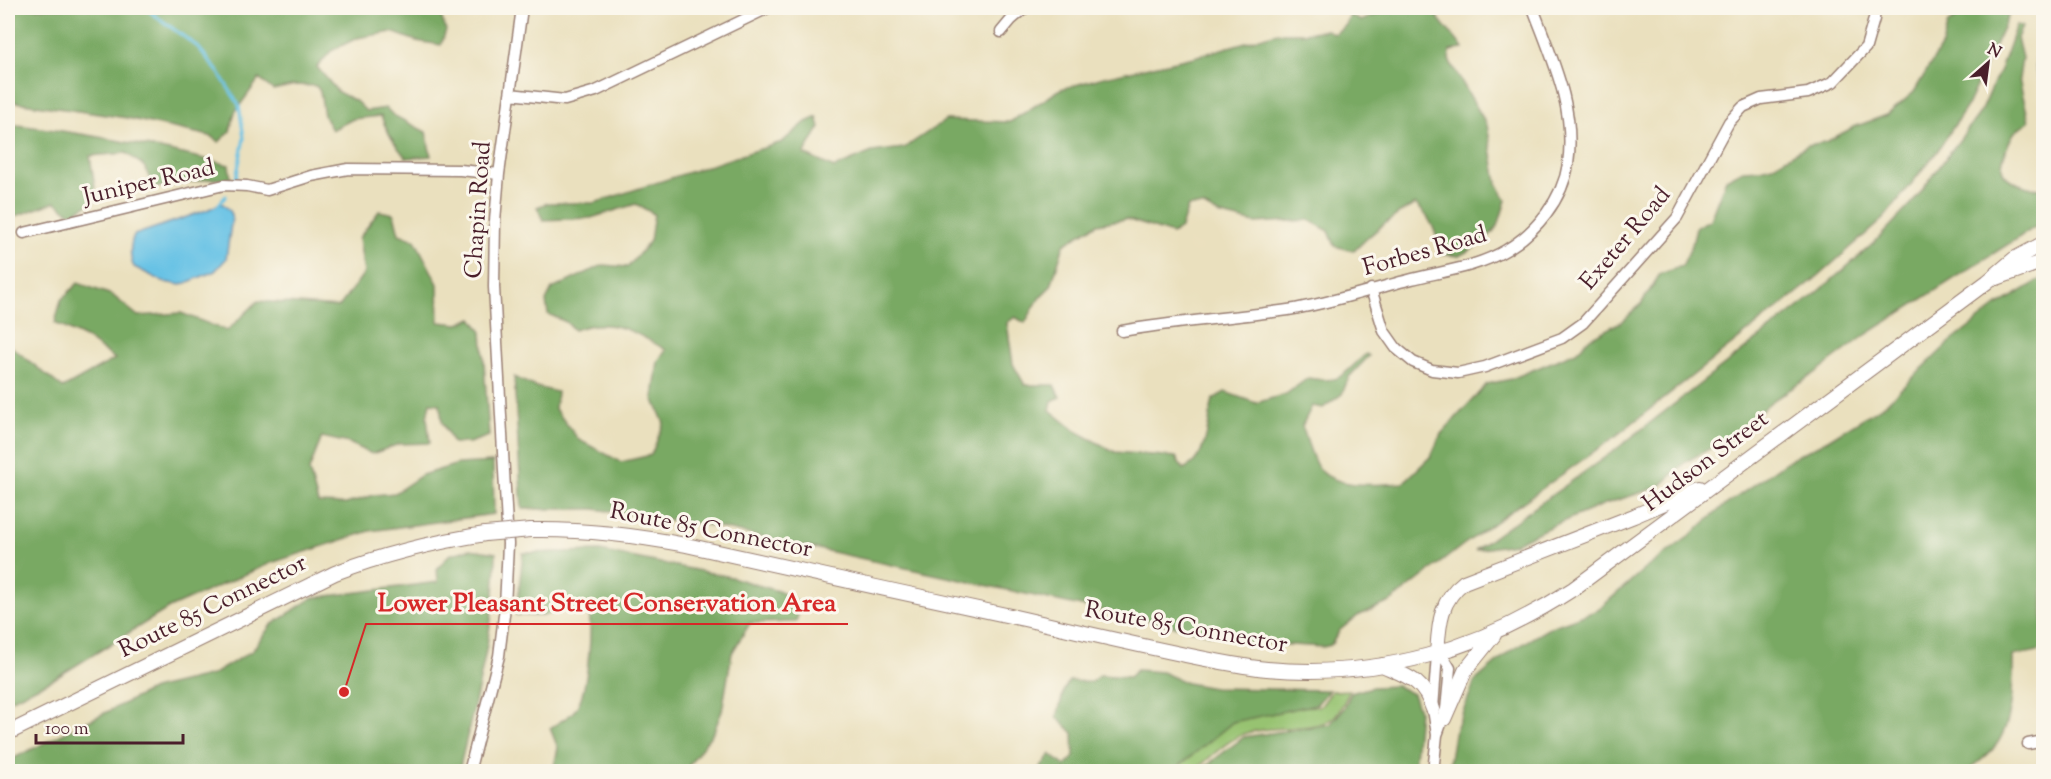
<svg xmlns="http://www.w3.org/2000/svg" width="2051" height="779" font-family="'Sorts Mill Goudy',serif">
<rect width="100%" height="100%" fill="#fbf7ec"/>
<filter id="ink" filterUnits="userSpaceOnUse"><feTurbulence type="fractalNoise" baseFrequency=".0167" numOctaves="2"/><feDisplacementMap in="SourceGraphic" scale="12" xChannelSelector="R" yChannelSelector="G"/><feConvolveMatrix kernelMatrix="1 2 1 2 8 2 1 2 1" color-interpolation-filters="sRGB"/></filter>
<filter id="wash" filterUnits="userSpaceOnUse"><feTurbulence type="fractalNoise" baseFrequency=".008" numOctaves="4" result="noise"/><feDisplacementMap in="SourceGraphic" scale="24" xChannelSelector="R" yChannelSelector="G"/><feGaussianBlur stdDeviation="1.35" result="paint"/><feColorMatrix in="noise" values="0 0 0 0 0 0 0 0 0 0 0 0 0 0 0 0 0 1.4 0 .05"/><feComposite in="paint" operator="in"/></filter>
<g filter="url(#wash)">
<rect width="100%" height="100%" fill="#eae0be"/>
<path fill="#97c371" stroke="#70714e" stroke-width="1.5" d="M1350,690C1345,700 1341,711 1333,718C1314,732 1271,725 1247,733C1226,740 1210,758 1194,771L1157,772L1224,720L1289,707L1321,706L1332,691Z"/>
<path fill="#79a963" stroke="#626447" stroke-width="1.5" d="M8,8H231L249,9L255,8H428L441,16L446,30L441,45L416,41L392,32L357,38L331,51L317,67L338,92L356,101L366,111L386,108L393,115L426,132L431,156L406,158C395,145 387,133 381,116L353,119L332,130L324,116L320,91L316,86L295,85L273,90L259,79L235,112L230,131L219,142L210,136L127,118L8,101Z
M1404,8H1433C1438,23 1454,34 1463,49L1450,51L1449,60L1487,125L1497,183L1506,200L1498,226L1483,243L1459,256L1441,254C1436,232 1432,218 1415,204C1391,217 1372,232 1354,251L1335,246L1329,231L1309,220L1255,223L1218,214L1204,206H1188L1181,228L1172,234L1126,219L1097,224L1064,244L1051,286L1040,297L1025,323L1015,317L1007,323L1013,364L1025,385H1054L1060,397L1052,401L1050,410L1076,431L1115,452L1176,457L1183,469C1208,460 1208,421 1213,399L1225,392L1256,403L1286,394L1308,378C1344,384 1341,375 1366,354L1369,356L1349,377L1342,394L1323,408L1312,406L1302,426C1306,436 1313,464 1320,470C1340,490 1377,484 1403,483L1431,456L1441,434L1487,384L1511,379L1576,352L1590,338L1623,321L1641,304L1660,274L1682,266L1692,245L1696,227L1710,220L1726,179L1743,170L1760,169L1772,166L1808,145L1826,142L1854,127L1887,115L1914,92L1942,45L1948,23L1962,15L1967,8H2012L1966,108L1936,153L1884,218L1816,278L1616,436L1463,545L1390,602L1359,615L1340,630L1331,645L1323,647L1247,642L707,525L594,509H522L514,377L536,387L557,392L555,409L579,440L621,462L651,455L664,423L653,398L658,361L666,350C636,332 610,316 574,330L566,322L548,314L546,301L552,289L603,265L628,267L650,241L654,214L636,204L591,218L543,220L537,207L548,203H594L782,142L806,122L817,117L820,127L804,154L834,168L872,152L904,148L946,120L1010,122L1061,89L1104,77L1194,57L1277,33H1303L1327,30L1334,34L1346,25L1350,15L1361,21L1380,13Z
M2016,25L2022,27L2017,38L2022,58L2019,79L2029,121C2025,124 2018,128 2014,133C2009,141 2001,160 2002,169C2005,183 2032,189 2043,189V222L1867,334L1814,374L1772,401L1728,439L1687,461L1659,487L1605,504L1545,529L1514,544L1475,550L1615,450L1817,293L1875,242L1913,202L1982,110L2001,67Z
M8,124C82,132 157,147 229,165L231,180L211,179L154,188L144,166L126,153L90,156L95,188L94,201L72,214L55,202L8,219Z
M379,211L394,214L399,234L415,240L438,284L439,322L459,324L472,318L482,332L489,436L469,443H453L442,422L440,404L430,403L427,417L430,443L399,444L372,454L349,443L322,437L309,470L318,503L346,504L374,495L395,493L422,475L458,464L493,462L494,514L370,531L271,563L169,608L54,679L8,701V344L63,388L115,359L87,339L55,323L61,300L78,283L112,295L138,316L181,313L227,331L258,301L339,307L364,273L359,238Z
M2043,278V650L2013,656C2013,686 2014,725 1993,749C1986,757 1976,764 1968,771H1448L1454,734L1475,681L1510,651L1551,627L1598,610L1642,571L1691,535L1720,509L1789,460L1828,440L1883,406L1948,344L1998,305Z
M470,549L496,553C496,627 475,700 459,771H8V761L153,689L212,675L252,651L271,625L312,598L438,582L437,569L449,555Z
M600,551L731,577L781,592L801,604L796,622L750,623L732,653L722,711L714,731L685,771H553L558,748L550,728C557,723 568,718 574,711C588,696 592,633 589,613L561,610L543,616L516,615L523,553Z
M1137,670L1162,672L1187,683L1214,688L1329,690L1317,704L1233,722L1173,771H1039L1050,754L1065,766L1074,757L1073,733L1057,717L1064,690L1069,681L1091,682L1100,675L1129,677Z
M1397,686L1413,694L1419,710L1414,771H1199L1244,737L1330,724L1344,708L1351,693L1372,687Z"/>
<path fill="#68c2e5" stroke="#597088" stroke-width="1.5" d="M2042,48L2044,53L2043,93C2042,77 2028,64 2042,48Z
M219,204H223L231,212L232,217L226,259L215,271L181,285L164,282L134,267C129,258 130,244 134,235L207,210Z"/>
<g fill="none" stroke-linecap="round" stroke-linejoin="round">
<path stroke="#68c2e5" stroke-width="3" d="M145,8L198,47L219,73L239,105L244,138L236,179
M219,204L226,196"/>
</g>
</g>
<g filter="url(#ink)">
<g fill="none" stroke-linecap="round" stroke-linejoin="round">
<g stroke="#9a8074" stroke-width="13">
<path id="minor" d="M1001,32L1011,20L1025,8
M510,94L565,100L596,91L768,8
M24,233L207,189L224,185L247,186L267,190L311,176L348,169L460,170L499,174
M1371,289L1384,331L1396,348L1413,362L1432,370L1458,373L1485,367L1562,338L1583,323L1677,218L1729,122L1743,107L1761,99L1808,93L1833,82L1866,47L1874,19L1875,8
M1122,331C1177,321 1233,318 1288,310C1328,304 1372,289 1412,279C1444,271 1478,267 1506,250C1536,232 1563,199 1568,164C1576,108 1552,59 1533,8
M2028,744L2044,741
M469,772L499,656L505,607L508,544L494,287L495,221L499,174L522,8
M1433,772L1437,735L1446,710L1450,668L1444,658L1437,654L1433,709L1437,735"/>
</g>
<g stroke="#9a8074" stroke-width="16">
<path id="major" d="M1997,278L2044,261
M531,530C584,529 634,535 686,545C799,570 911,595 1024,619C1076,631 1128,643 1181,654C1210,660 1238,666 1267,669C1380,679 1479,650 1573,589L1987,282L2014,259L2044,243
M1437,654C1439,626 1439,601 1464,582L1634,516L1700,488
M1382,665C1409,677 1423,680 1433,709
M1444,719L1465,671L1494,635
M8,733L335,573C384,554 434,542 485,534"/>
</g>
<use href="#minor" stroke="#fff" stroke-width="10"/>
<use href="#major" stroke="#fff" stroke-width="14"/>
<g stroke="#9a8074" stroke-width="16" stroke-linecap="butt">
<path id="major-bridge" d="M485,534L531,530"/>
</g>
<use href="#major-bridge" stroke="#fff" stroke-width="14"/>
</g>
</g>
<g text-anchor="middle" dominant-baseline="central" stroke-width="6" stroke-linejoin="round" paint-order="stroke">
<g font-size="24" fill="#4a1f2b" stroke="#fbf7ec">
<text transform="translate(149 183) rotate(-13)">Juniper Road</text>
<text transform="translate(479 210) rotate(-86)">Chapin Road</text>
<text transform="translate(1626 239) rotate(-50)">Exeter Road</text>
<text transform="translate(1425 252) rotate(-16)">Forbes Road</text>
<text transform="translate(1706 462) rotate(-37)">Hudson Street</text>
<text transform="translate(711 531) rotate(11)">Route 85 Connector</text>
<text transform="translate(213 607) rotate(-26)">Route 85 Connector</text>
<text transform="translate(1186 628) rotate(10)">Route 85 Connector</text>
</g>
</g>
<path fill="none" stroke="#d62828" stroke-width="2" d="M344 692L366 624H848"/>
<circle fill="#d62828" stroke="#fbf7ec" stroke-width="2" cx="344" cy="692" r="6"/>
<g font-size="26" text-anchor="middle" font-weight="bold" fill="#d62828" stroke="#fbf7ec" stroke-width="6" stroke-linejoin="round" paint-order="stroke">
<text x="607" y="611">Lower Pleasant Street Conservation Area</text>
</g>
<rect width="2051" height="779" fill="none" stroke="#fbf7ec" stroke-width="30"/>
<g transform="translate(1988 63) rotate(28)" stroke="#fbf7ec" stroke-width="4.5" paint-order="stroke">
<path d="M0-4.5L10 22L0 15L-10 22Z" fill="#4a1f2b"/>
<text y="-9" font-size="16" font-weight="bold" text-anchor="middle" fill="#4a1f2b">N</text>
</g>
<path d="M36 734v9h147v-9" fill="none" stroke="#4a1f2b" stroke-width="3"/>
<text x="45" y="734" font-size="18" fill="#4a1f2b" stroke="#fbf7ec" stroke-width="4.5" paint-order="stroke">100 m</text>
</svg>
